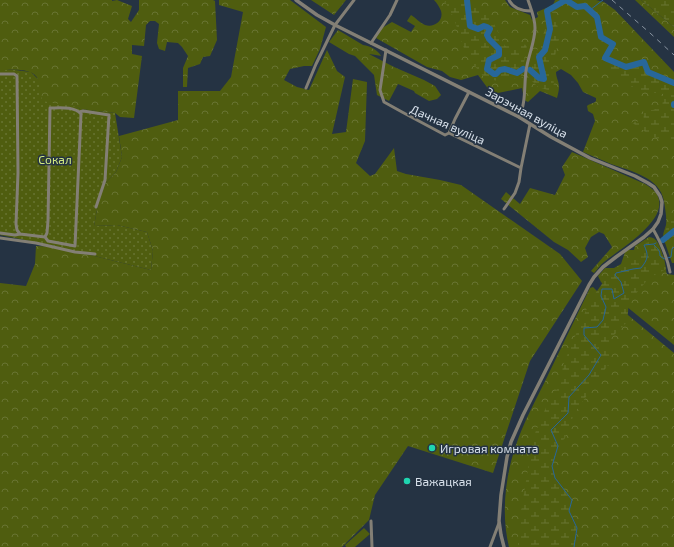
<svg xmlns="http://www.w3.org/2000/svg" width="674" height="547" font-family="'Exo 2',sans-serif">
<defs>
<pattern id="grass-dots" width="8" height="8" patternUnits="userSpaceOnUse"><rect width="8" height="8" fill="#4f5d0f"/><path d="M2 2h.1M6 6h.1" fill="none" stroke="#687432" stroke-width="1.8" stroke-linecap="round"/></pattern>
<pattern id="forest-crowns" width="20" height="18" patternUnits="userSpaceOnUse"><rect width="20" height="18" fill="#4f5d0f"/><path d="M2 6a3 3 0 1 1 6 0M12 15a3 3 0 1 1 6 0" fill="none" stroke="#687432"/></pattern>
<pattern id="wetland-marsh" width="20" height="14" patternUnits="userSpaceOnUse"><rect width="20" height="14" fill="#4f5d0f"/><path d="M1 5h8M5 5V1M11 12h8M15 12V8" fill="none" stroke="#687432"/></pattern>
</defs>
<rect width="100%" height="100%" fill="#253343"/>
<path fill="url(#grass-dots)" d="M0,70H15L31,72L37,78L80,109L115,113L122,157L116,172L101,188L94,226L117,225L147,232L153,251L151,270L58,247L55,246L0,235Z"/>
<path fill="url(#forest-crowns)" d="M0,0H112V1L117,0L132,6L128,19L131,22L139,10V0H213L215,1L217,40L210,56L203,57L200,64L188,68L187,87H183V68L188,56L182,47L178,43L167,42L165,51L159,49L157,43L159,24L155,21H150L146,25L144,46L132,45V54L142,56L134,118L120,117L115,113L80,109L77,107L42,101C41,94 40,85 38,79C33,67 10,70 0,70Z
M219,0H290L326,27L320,49L312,66H304L290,69L284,80L297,87L309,90L327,50L337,71L345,77L332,134L346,132L353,79L367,82L365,141L356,163L370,176L375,174L394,148L397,171L406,174L440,180L461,185L560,254L582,281L530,361L493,473L408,446L375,495L369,520L342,547H0V283L26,286L35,264L36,246L58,247L151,270L153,251L147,232L117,225L94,226L101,188L116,172L122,157L119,136L178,120V91H220L231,77L243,12L219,5Z
M311,0H346L334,15Z
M434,0H505L510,7L530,15L532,20L538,17L537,13V12L553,5L555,0H596L604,2L615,10L674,72V263H672L663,237C663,232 665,229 666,225C667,218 665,208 664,201C660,177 630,171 611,164C602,160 592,156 583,152L595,121L593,114L588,111L587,106C590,103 593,104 596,101V98L583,92L578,83L571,75L561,69L556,72C556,78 559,81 559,87C559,90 558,94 557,98L540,91L528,102L524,100L522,88L498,93L489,90L478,75L461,80L450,77L442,71L427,67L376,38L382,28L392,22L411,32L415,26L407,21L411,15C416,18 420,23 425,25C434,28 444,21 441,11C440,8 437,3 434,0Z
M635,0H641L674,27V37Z
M338,30L363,45C370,46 378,50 381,56L376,55L369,54L394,67L424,80L435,86L441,95L437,99L429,101L415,93L414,91L398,84L389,101L377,95L374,75L355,56L349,54L329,42Z
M572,152L645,184C651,188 658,192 659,200C664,223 620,249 604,262C600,265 597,270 594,273L591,271L612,247L604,234L599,232L591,237L585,248L588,257L581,262L568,250L554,242L501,199L506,192L520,204L530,188L555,195L565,175L562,167Z
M649,237C662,237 664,264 667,274L674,275V345L616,298L601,282L598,276L605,268H614L621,264L625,252L628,250H634L635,246Z
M593,287L601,295L617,306L674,353V547H509C501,514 505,477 516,445C524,421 537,398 548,375C562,346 576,317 590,288Z"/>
<path fill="url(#wetland-marsh)" d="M444,0H477L494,24L505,46L519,44L527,45L523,69V77L497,81L484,77L467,57L453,16Z
M641,0H674V27Z
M553,10L560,35L553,64L554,92L538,87L530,79L538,47Z
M605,58L626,67L644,62L648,72L674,83V146L666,141L651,136L631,122L644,121L643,110H653L662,107L664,94L639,91L608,69Z
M674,209V248L665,231L673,215Z
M656,240L664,258L666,269L649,278L629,302L627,322L611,338L610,362L574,414L565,438L558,446L552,466L555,478L572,500L569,511L577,528L574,547H518V539L521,512L533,438L550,398L561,384L563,365L590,301L604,281L621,266L639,254L646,243Z"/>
<path fill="#4f5d0f" d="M364,528L370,534L355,547H346L345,545Z"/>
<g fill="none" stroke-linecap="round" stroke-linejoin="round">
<path stroke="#27679a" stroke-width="1" d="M590,10L603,0
M654,245C658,249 660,250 660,256L664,259L671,257L672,249L674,247
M574,547L577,528L569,511L572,500L555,478L552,466L558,446L551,430L568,413L569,397L589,375L601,355L584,335V328L597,327L603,320L606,307L601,296L602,289H612L614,299L624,293L621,282L615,275L616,273L633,269L641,268C648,259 649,256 644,245L654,244L656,243"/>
<path stroke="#27679a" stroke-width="6" d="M467,0L470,26L478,29L484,26L487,27L490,29L487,35L489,39L499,49V55L489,60L487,69L494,74H496L500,70L505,69L517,73L523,69
M530,70L539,78L544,79L539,57L545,50L550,29L547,11L566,0L577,7L585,6L597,17L601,37L613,44L605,58L626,67L644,62L648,72L674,83
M674,104V105
M663,240L674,231"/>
<path stroke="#837f75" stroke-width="3" d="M509,0C513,8 522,11 531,11
M371,43L390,15L397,0
M386,50L380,90L384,102L402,112L445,135L449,133L521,168
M0,74H14L17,76L18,173L16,224L17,230L20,234
M306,88L316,64L335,25L354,0
M79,112L83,111L109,115L105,180L96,207
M519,117C526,104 524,86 526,71C528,56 535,42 535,28C535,18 531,9 528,0
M449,133L455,119L469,92
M504,209L515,193L519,182L521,168L530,124
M653,229C661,243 667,256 670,272
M0,233L15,235L20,234L45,237L48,241L75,246L81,114C74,106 59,108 50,108L48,221L47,233L45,237
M0,238L36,243L75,252L95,254
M371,521L372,547
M490,547L499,523"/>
<path stroke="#837f75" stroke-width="3.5" d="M296,0L317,15L335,25L519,117L551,137L590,158L635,176L648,183L654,187L660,196L662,202L661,214L658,222L653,229L644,237L616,257L603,267L594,277L589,285L523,415L511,442L507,457L501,495L499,521L501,535L504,547"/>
<path stroke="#8a95a2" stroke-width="1" stroke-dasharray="5 5" stroke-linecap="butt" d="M612,0L650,33L674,55"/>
</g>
<g fill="#1fd5b0" stroke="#253343" stroke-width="1.5">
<circle cx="432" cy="448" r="4"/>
<circle cx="407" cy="481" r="4"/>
</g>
<g text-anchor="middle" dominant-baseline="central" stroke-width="3" stroke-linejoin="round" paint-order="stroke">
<g font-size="12" fill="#d8e1eb" stroke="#253343">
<text transform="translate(527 112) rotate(29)">Зарэчная вуліца</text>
<text transform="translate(448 124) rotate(24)">Дачная вуліца</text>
</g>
<g font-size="12" fill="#d0e87f" stroke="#253343">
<text x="55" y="159">Сокал</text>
</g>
<g font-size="12" fill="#d8e1eb" stroke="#253343" text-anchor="start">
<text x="440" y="448">Игровая комната</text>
<text x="415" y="481">Важацкая</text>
</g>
</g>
</svg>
